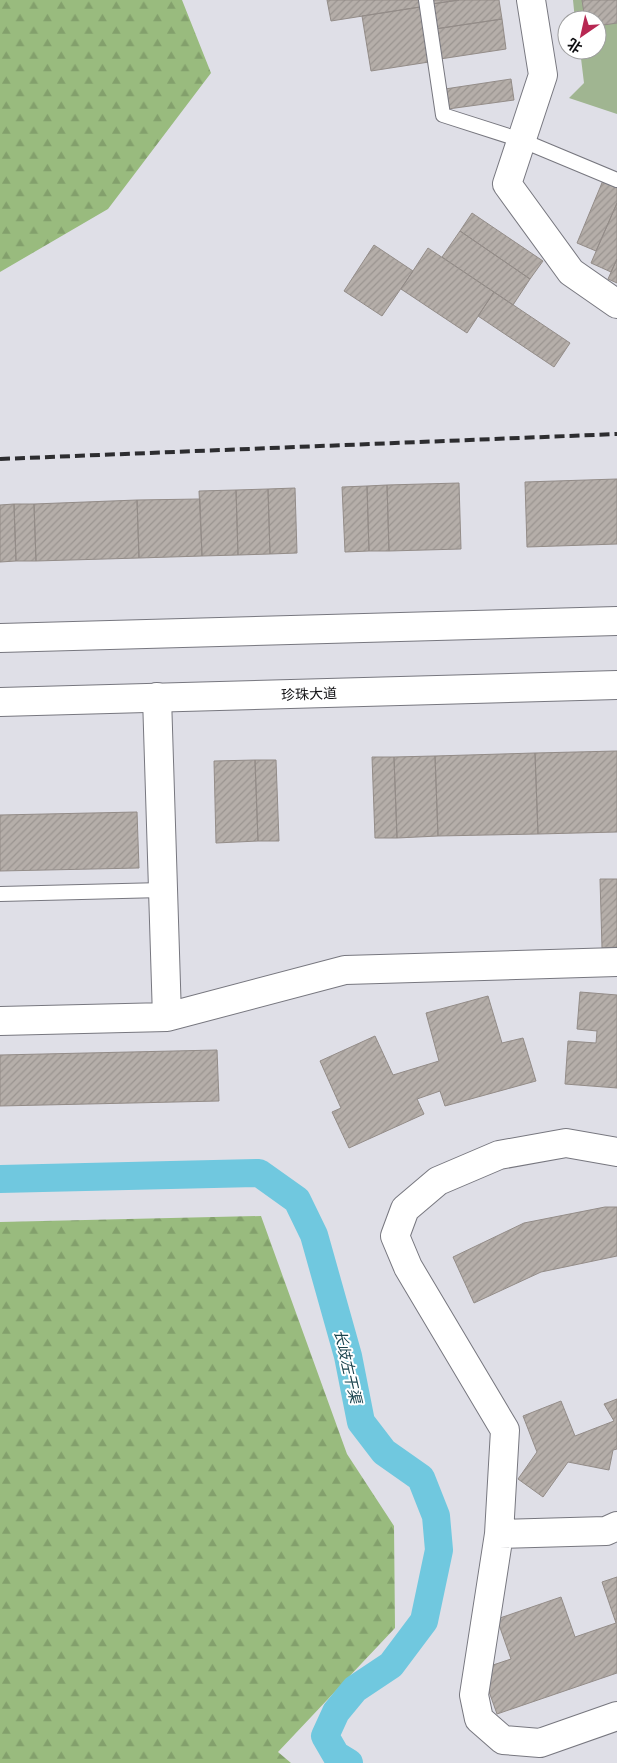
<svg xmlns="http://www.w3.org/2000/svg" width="617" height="1763" font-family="Georgia,'Noto Sans SC',serif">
<defs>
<pattern id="forest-firs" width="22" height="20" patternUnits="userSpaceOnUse" patternTransform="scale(1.25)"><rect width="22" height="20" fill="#99bb7e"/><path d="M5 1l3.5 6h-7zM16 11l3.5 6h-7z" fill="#83a06c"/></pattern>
<pattern id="building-hatch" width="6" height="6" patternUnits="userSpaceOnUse" patternTransform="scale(1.25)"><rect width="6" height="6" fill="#b5aea9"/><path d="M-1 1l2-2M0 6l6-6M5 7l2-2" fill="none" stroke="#9a9490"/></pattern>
</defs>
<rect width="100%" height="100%" fill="#dfdfe7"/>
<path fill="url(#forest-firs)" d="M0,0H182L211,73L108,209L0,272Z
M261,1216L347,1454L394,1526L395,1628L278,1752L291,1763H0V1222Z"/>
<path fill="#a0b591" d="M573,0H617V114L569,98L584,83L580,50H597V20H575Z"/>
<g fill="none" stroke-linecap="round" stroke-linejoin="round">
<path stroke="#70c8df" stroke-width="28" d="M0,1179L259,1173L297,1200L314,1235L348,1356L361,1422L384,1452L421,1478L436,1516L439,1550L424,1621L391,1665L355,1689L336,1712L325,1736L336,1755L349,1763"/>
</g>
<path fill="url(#building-hatch)" stroke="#938c88" d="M327,0H419L420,7L331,21Z
M431,0H459L432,4Z
M459,0H499L502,19L435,29L432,4Z
M582,0H617V23L597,26V20H585Z
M420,7L429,62L371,71L362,16Z
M502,19L506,49L440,59L435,29Z
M511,79L514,100L448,109L445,89Z
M604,178L617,184V203L596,251L577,243Z
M617,203V259L611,272L591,263Z
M472,213L543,261L530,279L460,231Z
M460,231L530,279L513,305L442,257Z
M374,245L413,271L382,316L344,291Z
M428,248L494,292L467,333L401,289Z
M617,259V283L608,279Z
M494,292L570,343L554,367L478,316Z
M617,479V544L527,547L525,482Z
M459,483L461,549L389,551L387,485Z
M387,485L389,551H369L367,486Z
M367,486L369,551L345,552L342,487Z
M295,488L297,553L270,554L268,489Z
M268,489L270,554L238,555L236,490Z
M236,490L238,555L202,556L199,491Z
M200,499L202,556L139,558L137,500Z
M137,500L139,558L36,561L34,504Z
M14,504L16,561L0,562V505Z
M14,504H34L36,561H16Z
M617,751V832L538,834L535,753Z
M535,753L538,834L438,836L435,756Z
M435,756L438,836L397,838L394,757Z
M372,757H394L397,838H375Z
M255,760H276L279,841H258Z
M255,760L258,841L216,843L214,761Z
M137,812L139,868L0,871V815Z
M600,879H617V947L602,948Z
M580,992L617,995V1088L565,1084L568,1041L596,1043L597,1031L577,1029Z
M488,996L502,1043L523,1038L536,1081L445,1106L440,1091L417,1099L424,1114L349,1148L332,1112L341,1108L320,1061L375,1036L393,1075L439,1061L426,1013Z
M217,1050L219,1101L0,1106V1055Z
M605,1207H617V1256L541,1272L474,1303L453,1257L524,1223Z
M617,1399V1449L613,1450L609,1470L568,1462L543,1497L518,1479L537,1452L523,1416L561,1401L575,1436L614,1421L604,1404Z
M617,1577V1673L497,1714L481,1669L511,1659L497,1619L561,1597L575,1637L616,1623L602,1582Z"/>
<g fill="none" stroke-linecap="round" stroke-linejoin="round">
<g stroke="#77777f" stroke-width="16">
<path id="lane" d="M426,0L443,115L521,140L617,180
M0,894L163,890"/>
</g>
<g stroke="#77777f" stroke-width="30">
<path id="street" d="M531,0L543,75L507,184L571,272L617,304
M157,697L167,1017
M0,1021L167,1017L345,970L617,962
M617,1152L566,1143L499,1155L438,1181L405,1209L395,1236L408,1267L505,1430L499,1534L474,1695L479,1719L503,1740L540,1743L617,1716
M499,1534L606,1531L617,1526"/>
</g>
<g stroke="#77777f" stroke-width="30">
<path id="primary" d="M0,638L617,621
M0,702L617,685"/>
</g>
<use href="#lane" stroke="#fff" stroke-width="14"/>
<use href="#street" stroke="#fff" stroke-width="28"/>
<use href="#primary" stroke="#fff" stroke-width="28"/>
<path stroke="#2d2d30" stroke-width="4" stroke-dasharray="10 5" stroke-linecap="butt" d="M0,459L617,434"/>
</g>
<g text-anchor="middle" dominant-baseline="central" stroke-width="4" stroke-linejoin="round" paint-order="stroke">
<g font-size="14" fill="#0d0d10" stroke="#fff">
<text transform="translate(309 693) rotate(-2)">珍珠大道</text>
</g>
<g font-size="15" font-style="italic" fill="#1a434d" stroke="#fff">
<text transform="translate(349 1366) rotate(77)">长歧左干渠</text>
</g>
</g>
<g transform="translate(582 35) rotate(214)"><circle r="24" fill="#ffffff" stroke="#9e9e9f"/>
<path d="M0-4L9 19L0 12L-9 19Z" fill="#b72752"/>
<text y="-8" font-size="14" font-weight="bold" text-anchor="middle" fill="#0d0d10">北</text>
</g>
</svg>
